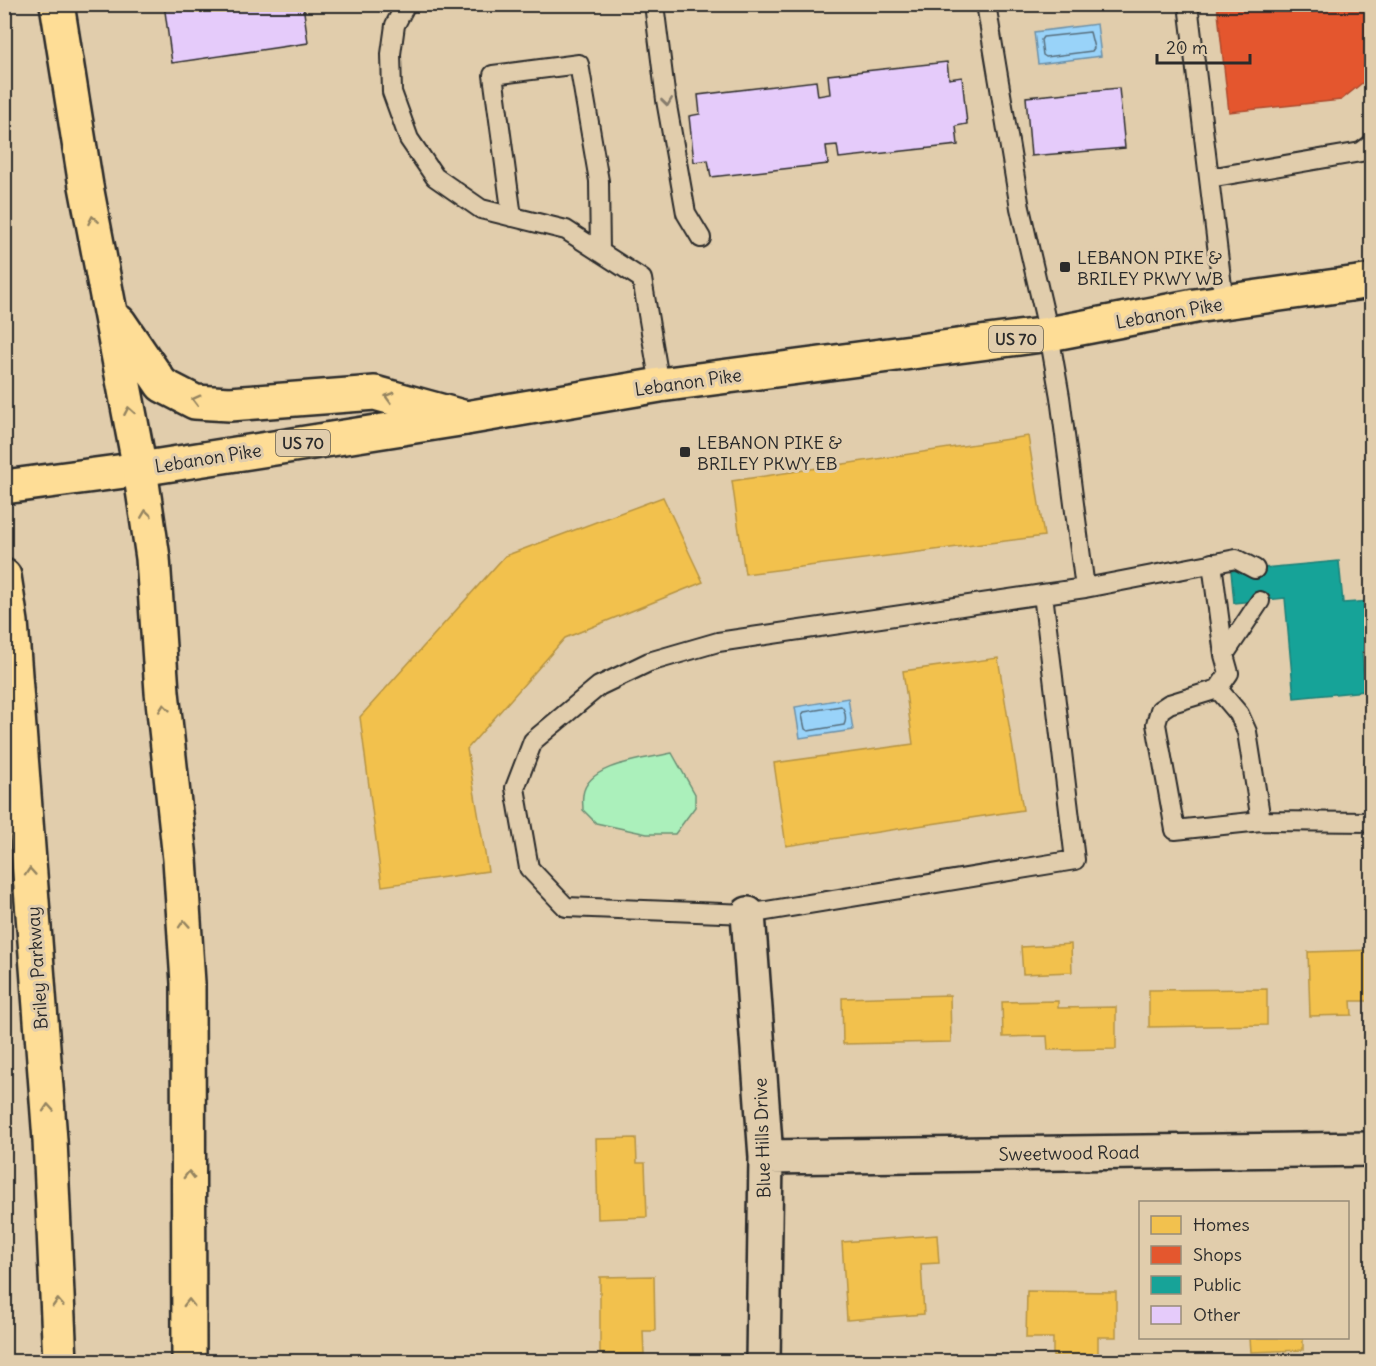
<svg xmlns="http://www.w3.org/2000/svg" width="1376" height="1366" font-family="Delius,sans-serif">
<rect width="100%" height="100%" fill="#e1cdac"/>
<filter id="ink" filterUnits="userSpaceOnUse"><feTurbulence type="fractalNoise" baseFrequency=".0167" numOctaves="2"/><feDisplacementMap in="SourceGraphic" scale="12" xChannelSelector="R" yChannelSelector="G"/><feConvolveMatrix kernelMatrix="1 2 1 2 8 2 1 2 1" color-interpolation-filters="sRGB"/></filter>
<g filter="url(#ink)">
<path fill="#abf0bb" stroke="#6b8e73" stroke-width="1.5" d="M672,753L695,794V807L675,834H647L596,823L583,810C583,805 582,800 583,795C587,763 647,759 672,753Z"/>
<path fill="#99d3f9" stroke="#6d90a7" stroke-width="1.5" d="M1097,24L1101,56L1038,64L1034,32Z
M848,698L853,730L800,738L795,707Z"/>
<path fill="#f2c14e" stroke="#b69444" stroke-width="1.5" d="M1028,436L1044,536L745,574L732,481Z
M663,497L703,582L565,638L467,749L488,871L382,886L360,717L505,556Z
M998,658L1023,810L786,846L774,763L913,744L903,671Z
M1071,944L1072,972L1023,974L1021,947Z
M1372,950V1001H1351L1352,1015L1310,1016L1308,952Z
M1267,989V1025L1149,1027V990Z
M950,995L951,1042L843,1044L842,998Z
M1058,1001V1008L1116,1007V1049L1048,1050L1047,1036L1003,1037L1002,1002Z
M636,1138L637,1163H645L647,1217L598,1219L596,1139Z
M937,1235L939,1263L921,1264L924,1314L847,1320L842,1242Z
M654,1276L655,1331H643L644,1354H600V1277Z
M1027,1291L1116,1292V1337H1098V1362H1072V1357H1053V1338H1026Z
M1250,1338H1303V1350L1251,1352Z"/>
<path fill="#e4572e" stroke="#ac4a2d" stroke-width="1.5" d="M1217,4H1372V75L1341,100L1229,112Z"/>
<path fill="#17a398" stroke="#1d7f77" stroke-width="1.5" d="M1339,561L1343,603L1372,601V651L1362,652L1365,691L1294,698L1285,598L1234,603L1231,571Z"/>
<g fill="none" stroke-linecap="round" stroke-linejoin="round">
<path stroke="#576e7d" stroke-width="1.5" d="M1090,32L1094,48L1092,51L1046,57L1043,55L1041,40L1043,37Z
M841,706C845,709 847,720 844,725L808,731L805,729L802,715L804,712Z"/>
</g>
<path fill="#e5cbfa" stroke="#2b2b2b" stroke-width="1.5" d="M164,4H303L308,43L172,63Z
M947,62L949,79L962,77L967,124L956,126L958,145L839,158L837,145L826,146L828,164L711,177L708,160L694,162L689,116L700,114L698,95L816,81L818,96L830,94L828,75Z
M1119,88L1125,148L1031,156L1026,97Z"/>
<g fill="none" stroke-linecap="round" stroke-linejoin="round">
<g stroke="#2b2b2b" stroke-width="22">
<path id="service" d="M406,4L395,25L391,54L392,92L409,139L435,177L481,209L566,230L642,279L660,385
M654,4L666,100L686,213L701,238
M986,4L1020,208L1049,334L1060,397L1085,588
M1188,4L1224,303
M1209,178L1361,152L1372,144
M512,217L493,75L579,64L599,181L600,252
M1212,563L1224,655
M1043,594L1075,860L748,914L566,907L529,868L515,788L533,741L599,686L649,662L718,642L1043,594L1085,588L1236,559L1255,569
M1218,689L1239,714L1247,732L1261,821L1175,830L1156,724L1160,710L1169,704L1218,689L1229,673L1224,655L1260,601
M1261,821L1372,822"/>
</g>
<g stroke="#2b2b2b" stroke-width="38">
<path id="minor" d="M748,914L766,1157L763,1362
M766,1157L1372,1149"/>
</g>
<g stroke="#2b2b2b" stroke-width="38">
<path id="primary" d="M4,487L140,469L466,418L660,385L1049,334L1195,306L1372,281"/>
</g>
<g stroke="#2b2b2b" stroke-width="38">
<path id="motorway" d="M57,4L86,186L140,469L153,558L162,692L180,859L188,983L189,1362
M119,322L162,385L195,402L230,404L375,393L466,418
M4,576L11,622L50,1140L60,1362"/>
</g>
<use href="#service" stroke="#e1cdac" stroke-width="18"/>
<use href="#minor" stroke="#e1cdac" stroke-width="33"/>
<use href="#primary" stroke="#fedd96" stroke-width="33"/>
<use href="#motorway" stroke="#fedd96" stroke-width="33"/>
</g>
<defs><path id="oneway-chevron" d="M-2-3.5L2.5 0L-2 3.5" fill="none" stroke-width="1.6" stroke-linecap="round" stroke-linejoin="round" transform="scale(1.5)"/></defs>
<use stroke="#867c6c" href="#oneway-chevron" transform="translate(667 102) rotate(82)"/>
<g stroke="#948460">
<use href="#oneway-chevron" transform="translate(93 220) rotate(-101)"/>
<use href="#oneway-chevron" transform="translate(389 397) rotate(-164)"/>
<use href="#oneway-chevron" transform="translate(196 400) rotate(-165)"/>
<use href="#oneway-chevron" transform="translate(129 411) rotate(-100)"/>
<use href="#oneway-chevron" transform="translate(146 514) rotate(-98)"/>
<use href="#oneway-chevron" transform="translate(164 708) rotate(-96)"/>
<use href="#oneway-chevron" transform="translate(30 872) rotate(-94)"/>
<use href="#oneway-chevron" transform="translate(184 924) rotate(-94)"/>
<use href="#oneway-chevron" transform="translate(48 1108) rotate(-94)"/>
<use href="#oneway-chevron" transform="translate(189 1175) rotate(-90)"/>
<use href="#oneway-chevron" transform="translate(58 1303) rotate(-93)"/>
<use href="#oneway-chevron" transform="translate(189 1303) rotate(-90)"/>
</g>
</g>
<g fill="#2b2b2b" stroke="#e1cdac" stroke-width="2">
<rect x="1059" y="261" width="12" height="12" rx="3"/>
<rect x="679" y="446" width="12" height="12" rx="3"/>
</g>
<g text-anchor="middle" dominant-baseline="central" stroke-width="6" stroke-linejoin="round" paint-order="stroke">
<g fill="#e1cdac" stroke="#625c52" stroke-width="1.5">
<rect x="989" y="326" width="54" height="26" rx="4.5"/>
<rect x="276" y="430" width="54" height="26" rx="4.5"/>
</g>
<g font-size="16" font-weight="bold" fill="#2b2b2b">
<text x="1016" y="339">US 70</text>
<text x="303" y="443">US 70</text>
</g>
<g font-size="18" fill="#2b2b2b" stroke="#e1cdac" text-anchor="start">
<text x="1077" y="257">LEBANON PIKE &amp;<tspan x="1077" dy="21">BRILEY PKWY WB</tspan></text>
<text x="697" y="442">LEBANON PIKE &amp;<tspan x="697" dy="21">BRILEY PKWY EB</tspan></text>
</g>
<g font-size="18" fill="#2b2b2b" stroke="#e1cdac">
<text transform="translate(1169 313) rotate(-10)">Lebanon Pike</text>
<text transform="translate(688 382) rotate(-8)">Lebanon Pike</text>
<text transform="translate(208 458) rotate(-9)">Lebanon Pike</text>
<text transform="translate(37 968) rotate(-94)">Briley Parkway</text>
<text transform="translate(762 1138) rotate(-92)">Blue Hills Drive</text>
<text transform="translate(1069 1153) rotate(-1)">Sweetwood Road</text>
</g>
</g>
<rect width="1376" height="1366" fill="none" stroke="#e1cdac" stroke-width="24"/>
<rect x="12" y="12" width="1352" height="1342" fill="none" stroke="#2b2b2b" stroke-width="2" filter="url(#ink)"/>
<rect x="1139" y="1201" width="210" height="138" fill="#e1cdac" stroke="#988c78" stroke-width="1.5"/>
<rect x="1151" y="1216" width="30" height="18" fill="#f2c14e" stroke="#988c78" stroke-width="1.5"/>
<text x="1193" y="1231" font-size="18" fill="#2b2b2b">Homes</text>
<rect x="1151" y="1246" width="30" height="18" fill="#e4572e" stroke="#988c78" stroke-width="1.5"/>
<text x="1193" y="1261" font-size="18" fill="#2b2b2b">Shops</text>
<rect x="1151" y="1276" width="30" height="18" fill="#17a398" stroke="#988c78" stroke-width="1.5"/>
<text x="1193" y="1291" font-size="18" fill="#2b2b2b">Public</text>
<rect x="1151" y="1306" width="30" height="18" fill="#e5cbfa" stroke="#988c78" stroke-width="1.5"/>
<text x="1193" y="1321" font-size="18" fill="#2b2b2b">Other</text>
<path d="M1157 54v9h93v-9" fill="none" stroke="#2b2b2b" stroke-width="3"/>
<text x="1166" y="54" font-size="18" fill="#2b2b2b" stroke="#e1cdac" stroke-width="4.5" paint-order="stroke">20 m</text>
</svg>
